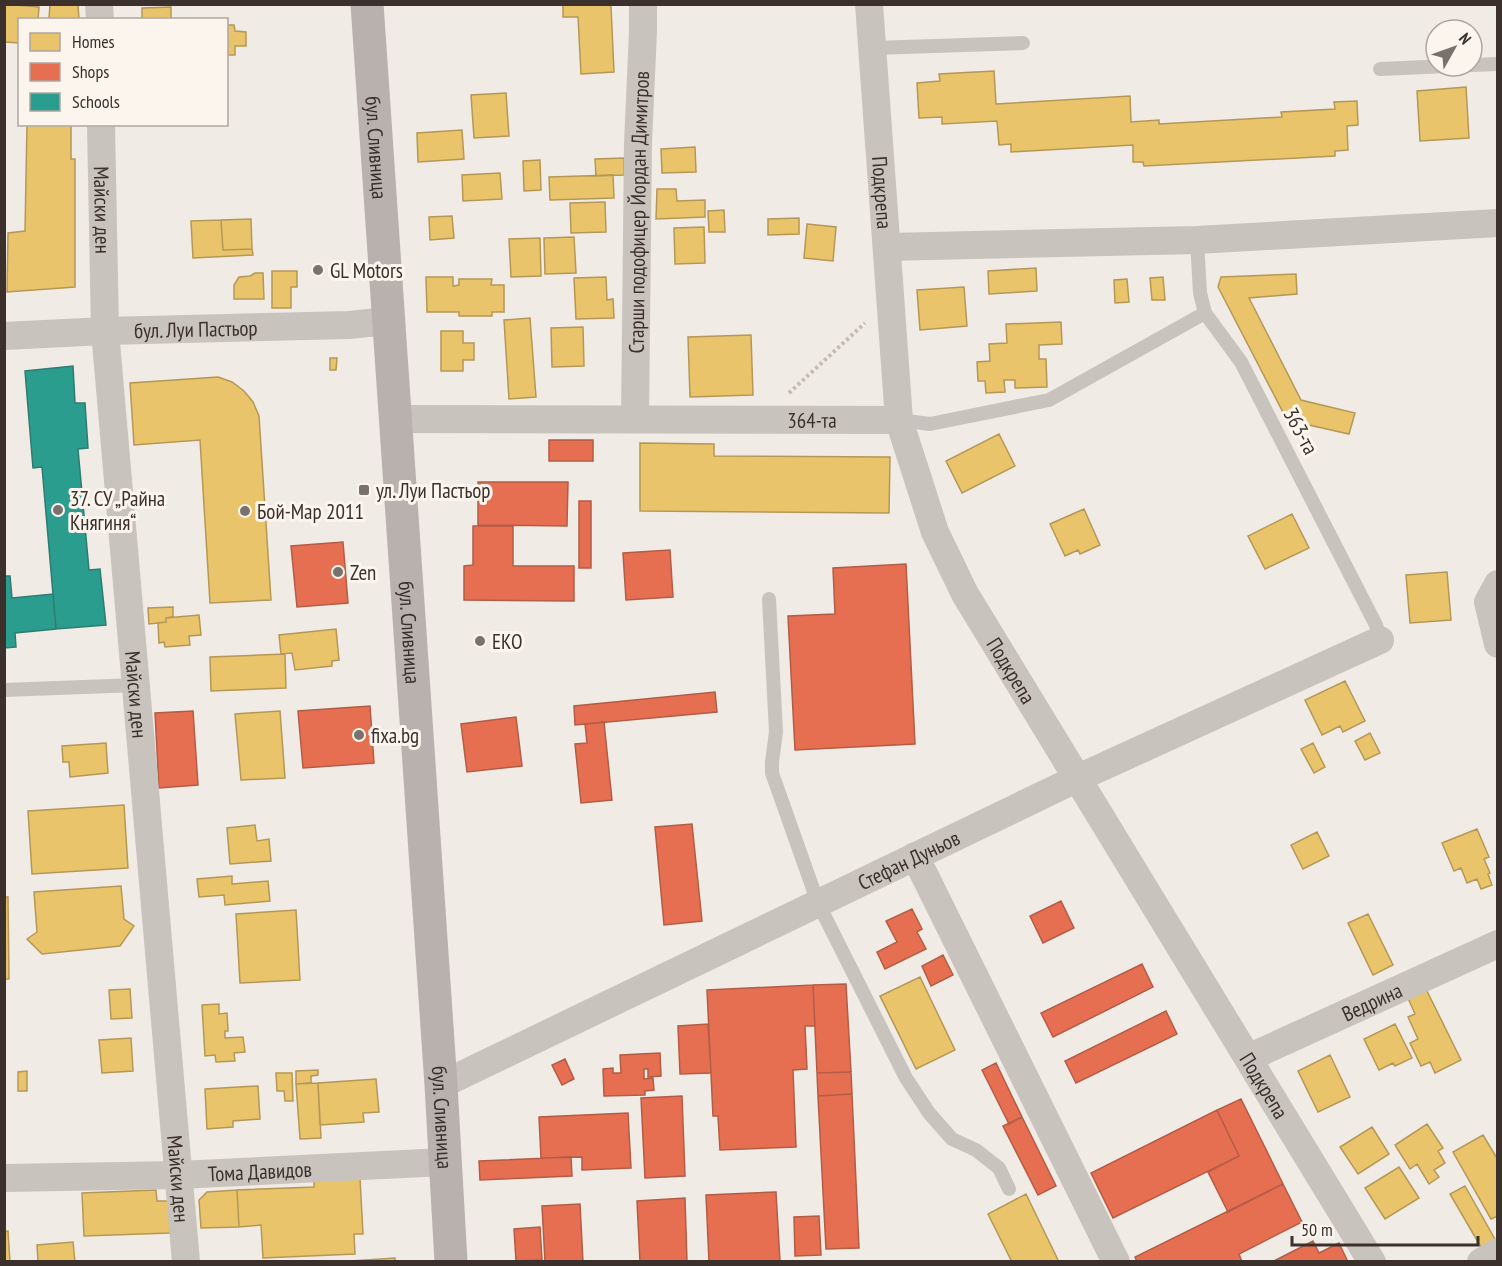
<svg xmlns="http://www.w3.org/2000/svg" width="1502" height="1266" font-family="'PT Sans Narrow',sans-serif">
<rect width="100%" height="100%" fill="#f0ebe5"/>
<path fill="#e9c46a" stroke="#b59857" stroke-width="1.5" d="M4,4L39,7L38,20H20V43L4,42Z
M50,4H78L79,20L49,19Z
M563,4H608L611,7L614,72L581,74L578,17H563Z
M171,7V20H142V8Z
M226,25H234L235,31L246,32V46H235V55H226Z
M994,71L996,104L1130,96L1131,122L1159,120V124L1282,117L1281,112L1335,109L1334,102L1357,101L1358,125L1347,126L1348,150L1335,151V156L1144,166L1143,162H1133V145L1011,152V144L999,145L997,121L942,124V117L919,118L917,83L940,81L939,74Z
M1466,87L1469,138L1420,141L1417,91Z
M506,93L509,136L474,138L471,95Z
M27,124H71V159H75V287L7,292L8,233L25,231Z
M462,130L464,159L418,162L417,133Z
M695,147L696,172L662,173L661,149Z
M624,158V175L596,176L595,159Z
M540,160L541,190L524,191L523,161Z
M500,173L502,199L463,201L462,175Z
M613,175L614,198L550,200L549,177Z
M657,189H676L677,201L705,200V217L656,219Z
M605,202L606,232L571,233L570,203Z
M724,210L725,232H709L708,211Z
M452,216L454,238L430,240L429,217Z
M799,218V234L768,235V219Z
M251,219L252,249L223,250L221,220Z
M221,220L223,250L252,249L253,255L193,258L191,221Z
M807,224L836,227L833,261L804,258Z
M704,227L705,263L675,264L674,228Z
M574,237L576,273L545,274L544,238Z
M540,238L541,276L511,277L509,239Z
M1036,268L1037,291L989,294L988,271Z
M272,271H297V287H291V308H272Z
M255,273H263L264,299H234V285L239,277L250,276Z
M1296,274L1297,294L1249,298L1301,400L1355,413L1349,434L1287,420L1218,287L1221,277Z
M426,277H453V286L459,285V279H492L491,285H504V312H492V316H459V312H427Z
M606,277L607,300L613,299L614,318L576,319L574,278Z
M1163,277L1165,300H1152L1150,278Z
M1127,279L1129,302L1115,303L1114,280Z
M964,287L967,326L920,330L917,290Z
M530,318L536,397L509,399L504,320Z
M1061,322L1062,344L1039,345V359H1046L1047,387L1015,388V380H1004L1005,392L986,393L985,381H978L977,362L990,361L989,344L1007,343L1006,324Z
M583,327L584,366L552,367L551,328Z
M441,331H463V343H474V360H463V371H441Z
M751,335L753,395L690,397L688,337Z
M330,358H337L336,370H330Z
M218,377L232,382L244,391L253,402L259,416L271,600L210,603L200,440L134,445L130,383Z
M999,434L1015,466L962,493L946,461Z
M640,443L714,444V456L890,457L889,513L640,511Z
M1084,509L1100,545L1080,554L1078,550L1065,556L1050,524Z
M1292,514L1309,548L1265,569L1248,536Z
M1447,572L1451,620L1410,623L1406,575Z
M173,607V617L166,618V622L149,624L148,608Z
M199,615L201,635L189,636L190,645L165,647L164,642L159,643L158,623L166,622V618Z
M336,629L339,660L332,661V666L295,670L292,653L281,654L279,635Z
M285,654L286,688L211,691L210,657Z
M1345,681L1365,721L1343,732L1340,726L1322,735L1305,700Z
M280,711L285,778L241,780L235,714Z
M1370,733L1380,753L1365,760L1355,741Z
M106,743L108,773L70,777L69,762H63L62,746Z
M1313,743L1325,767L1314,773L1301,749Z
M124,805L128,868L32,874L28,811Z
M255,825L257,841L269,839L271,861L230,864L227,828Z
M1477,829L1489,857L1484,859L1490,873L1488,874L1492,885L1481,889L1477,879L1467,883L1461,868L1454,871L1442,843Z
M1317,832L1329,856L1303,869L1291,845Z
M232,876V884L268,881L270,901L225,905L224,895L199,897L197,879Z
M121,886L124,919L134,926L120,946L42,954L27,939L37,932L34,892Z
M4,897H8L9,979H4Z
M296,910L300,980L240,983L236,914Z
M1368,914L1393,965L1373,975L1348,923Z
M920,977L955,1050L916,1069L880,996Z
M130,989L132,1018L111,1019L109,990Z
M1426,989L1461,1060L1435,1073L1430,1062L1421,1066L1410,1043L1418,1039L1408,1017L1415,1014L1408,998Z
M219,1004V1014L227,1013L228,1031H225V1038L243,1037L245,1052L234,1053L235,1061L216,1062L215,1055L205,1056L202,1005Z
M1395,1024L1412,1058L1395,1066L1393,1063L1379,1070L1364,1039Z
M131,1038L133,1071L102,1073L99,1040Z
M1330,1055L1350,1097L1318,1112L1298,1071Z
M318,1070V1075L311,1076V1083L296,1084V1071Z
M27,1071V1091H18V1072Z
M276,1073H292L293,1101H285L284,1091H277Z
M376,1079L379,1112L363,1113L364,1122L320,1125L318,1083Z
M318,1083L321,1138L300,1139L296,1084Z
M258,1086L260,1119L233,1121V1127L207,1129L205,1089Z
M1427,1124L1443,1148L1438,1151L1445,1163L1434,1170L1439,1177L1429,1184L1417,1164L1410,1169L1395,1145Z
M1372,1127L1389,1154L1358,1174L1340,1147Z
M1483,1135L1498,1160V1216L1491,1219L1453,1152Z
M1399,1167L1419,1198L1385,1219L1365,1188Z
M360,1178L363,1234H354L355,1254L263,1258L261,1225L239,1227L237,1190L314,1187V1180Z
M1465,1186L1496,1241L1482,1249L1450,1194Z
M156,1190L157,1201H169L170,1233L84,1236L82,1193Z
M237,1190L239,1227L201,1228L199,1200L207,1192Z
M1026,1194L1059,1262H1012L988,1214Z
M8,1231L10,1262H4V1232Z
M73,1242L75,1262H38L37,1245Z
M395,1258V1262H335Z"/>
<path fill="#e76f51" stroke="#b35c46" stroke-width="1.5" d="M549,440H593V461H549Z
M478,482H568L567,526L478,525Z
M579,501H591V568H579Z
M473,526H513V566H574V601L464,600V566L473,565Z
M343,542L348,603L297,607L291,546Z
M670,550L673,597L626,600L623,553Z
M906,564L915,744L795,750L788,616L835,614L833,568Z
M715,692L717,712L575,725L574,706Z
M370,706L374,763L303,768L298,711Z
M193,711L198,785L159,788L155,713Z
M516,717L522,766L467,772L461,724Z
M604,722L612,800L581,803L575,744L587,743L585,724Z
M692,824L702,921L664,925L655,827Z
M1061,901L1074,928L1043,943L1030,916Z
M912,909L922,929L917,932L926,949L885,969L877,952L897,942L886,921Z
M943,955L953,975L931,986L922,966Z
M1142,964L1153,987L1053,1037L1041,1013Z
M846,984L851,1072L817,1073L813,985Z
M813,985L815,1026H805L807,1069L793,1070L796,1147L720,1150L718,1116H713L707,990Z
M1166,1011L1177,1034L1076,1083L1065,1061Z
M708,1024L711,1073L680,1074L678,1026Z
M660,1053L661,1076L648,1077V1069H644V1079L653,1078L654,1090L645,1091V1095L604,1096L603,1069L613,1068V1073H621L620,1055Z
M565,1059L574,1079L562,1085L552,1065Z
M996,1063L1022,1117L1009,1124L982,1070Z
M851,1072L852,1094L818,1096L817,1073Z
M852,1094L859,1248L826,1249L818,1096Z
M682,1096L685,1176L645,1178L641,1098Z
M1241,1099L1283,1184L1228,1212L1208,1172L1239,1156L1217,1110Z
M1217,1110L1239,1156L1113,1218L1091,1173Z
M628,1113L631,1168L582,1170V1157L541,1158L539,1117Z
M1022,1117L1056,1186L1038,1195L1003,1126Z
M571,1157L572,1176L480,1180L479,1161Z
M1283,1184L1302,1222L1239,1254L1242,1262H1137L1135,1257Z
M776,1192L780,1262H709L706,1195Z
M685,1198L687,1262H640L637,1201Z
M580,1204L583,1262H545L542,1206Z
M819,1216L821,1255L795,1256L794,1217Z
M540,1227L542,1260L516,1261L514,1229Z
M1313,1241L1319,1253L1339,1243L1348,1262H1272Z"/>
<path fill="#2a9d8f" stroke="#2f7c71" stroke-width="1.5" d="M73,366L75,403H85L88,448L78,449L89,570L100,569L106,625L56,629L42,467L33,468L25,371Z
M4,576H10L12,598L53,594L56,629L15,633L16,647L4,648Z"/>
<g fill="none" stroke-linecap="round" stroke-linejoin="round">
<path stroke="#c2bbb6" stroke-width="4" stroke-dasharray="3 3" stroke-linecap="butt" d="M789,393L865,323"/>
<path stroke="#c9c3be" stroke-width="14" d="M873,48L1023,43
M1472,65L1498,64
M1380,69L1448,66
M1197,240L1200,293L1205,313L1241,362L1376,625L1380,640
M899,420L930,424L1049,400L1205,313
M769,599L776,732L772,762V773L818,903L906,1078L929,1113L952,1139L976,1150L999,1168L1009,1189
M4,690L137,685"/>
<g stroke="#c9c3be" stroke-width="28">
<path d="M99,4L100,20"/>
<path id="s1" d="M869,4L899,420L935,532L965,594L1372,1262"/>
<path id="s2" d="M101,124L105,331L186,1262"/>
<path d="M887,247L1197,240L1498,223"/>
<path id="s3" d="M4,336L105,331L349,325L388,321"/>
<path id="s4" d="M395,419L899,420"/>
<path id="s5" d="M635,419L638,143L643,31V4"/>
<path d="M1498,584L1488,602L1498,644"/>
<path d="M915,856L1116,1262"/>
<path id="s6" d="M1248,1058L1498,944"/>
<path id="s7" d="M441,1085L1076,779L1380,640"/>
<path id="s8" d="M4,1178L179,1175L445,1162"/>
<path d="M1481,1262L1498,1252"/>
</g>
<path stroke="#b8b1ad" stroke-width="33" id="s9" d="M367,4L441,1085L451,1262"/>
</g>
<g fill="#7a716c" stroke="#fbf5ee" stroke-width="2">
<circle cx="318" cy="270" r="6"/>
<rect x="358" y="484" width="12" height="12" rx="3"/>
<circle cx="58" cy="510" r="6"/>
<circle cx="245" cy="511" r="6"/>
<circle cx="338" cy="572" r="6"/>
<circle cx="480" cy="641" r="6"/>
<circle cx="359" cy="735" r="6"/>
</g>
<g text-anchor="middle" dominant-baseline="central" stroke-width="6" stroke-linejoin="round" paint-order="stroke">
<g font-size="21" fill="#3b302b" stroke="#fbf5ee">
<text stroke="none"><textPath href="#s9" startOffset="144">бул. Сливница</textPath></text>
<text stroke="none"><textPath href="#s1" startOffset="189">Подкрепа</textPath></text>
<text stroke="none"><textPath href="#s2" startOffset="86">Майски ден</textPath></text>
<text stroke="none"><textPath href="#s5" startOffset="207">Старши подофицер Йордан Димитров</textPath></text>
<text stroke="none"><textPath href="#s3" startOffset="192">бул. Луи Пастьор</textPath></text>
<text stroke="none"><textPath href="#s4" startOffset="417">364-та</textPath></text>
<text transform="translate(1301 431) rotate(62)">363-та</text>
<text stroke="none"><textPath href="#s9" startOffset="630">бул. Сливница</textPath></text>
<text stroke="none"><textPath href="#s1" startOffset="693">Подкрепа</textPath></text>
<text stroke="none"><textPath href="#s2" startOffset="572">Майски ден</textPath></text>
<text stroke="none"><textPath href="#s7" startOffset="519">Стефан Дуньов</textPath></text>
<text stroke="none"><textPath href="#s6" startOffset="136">Ведрина</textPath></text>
<text stroke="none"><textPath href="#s1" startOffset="1179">Подкрепа</textPath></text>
<text stroke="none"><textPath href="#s9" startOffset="1116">бул. Сливница</textPath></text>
<text stroke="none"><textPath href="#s8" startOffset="256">Тома Давидов</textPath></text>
<text stroke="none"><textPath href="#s2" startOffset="1058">Майски ден</textPath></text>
</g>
<g font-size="21" fill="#3b302b" stroke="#fbf5ee" text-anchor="start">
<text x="330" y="270">GL Motors</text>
<text x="376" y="490">ул. Луи Пастьор</text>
<text x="70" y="498">37. СУ „Райна<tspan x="70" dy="24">Княгиня“</tspan></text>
<text x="257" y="511">Бой-Мар 2011</text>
<text x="350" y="572">Zen</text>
<text x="492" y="641">EKO</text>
<text x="371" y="735">fixa.bg</text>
</g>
</g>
<rect width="1502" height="1266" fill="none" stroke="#3b302b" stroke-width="12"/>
<rect x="18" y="18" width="210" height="108" fill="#fbf5ee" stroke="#aea6a0" stroke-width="1.5"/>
<rect x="30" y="33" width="30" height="18" fill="#e9c46a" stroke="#aea6a0" stroke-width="1.5"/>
<text x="72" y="48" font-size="18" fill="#3b302b">Homes</text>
<rect x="30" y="63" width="30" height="18" fill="#e76f51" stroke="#aea6a0" stroke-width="1.5"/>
<text x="72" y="78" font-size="18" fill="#3b302b">Shops</text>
<rect x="30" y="93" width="30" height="18" fill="#2a9d8f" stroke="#aea6a0" stroke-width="1.5"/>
<text x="72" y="108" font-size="18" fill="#3b302b">Schools</text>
<g transform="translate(1454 48) rotate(50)"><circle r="28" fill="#fbf5ee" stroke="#aea6a0" stroke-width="1.5"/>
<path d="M0-4.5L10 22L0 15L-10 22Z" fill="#7a716c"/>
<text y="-9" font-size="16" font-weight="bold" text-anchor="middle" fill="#3b302b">N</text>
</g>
<path d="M1292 1236v9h186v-9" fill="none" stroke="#3b302b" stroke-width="3"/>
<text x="1301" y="1236" font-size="18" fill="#3b302b" stroke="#fbf5ee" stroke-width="4.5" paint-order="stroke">50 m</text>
</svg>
